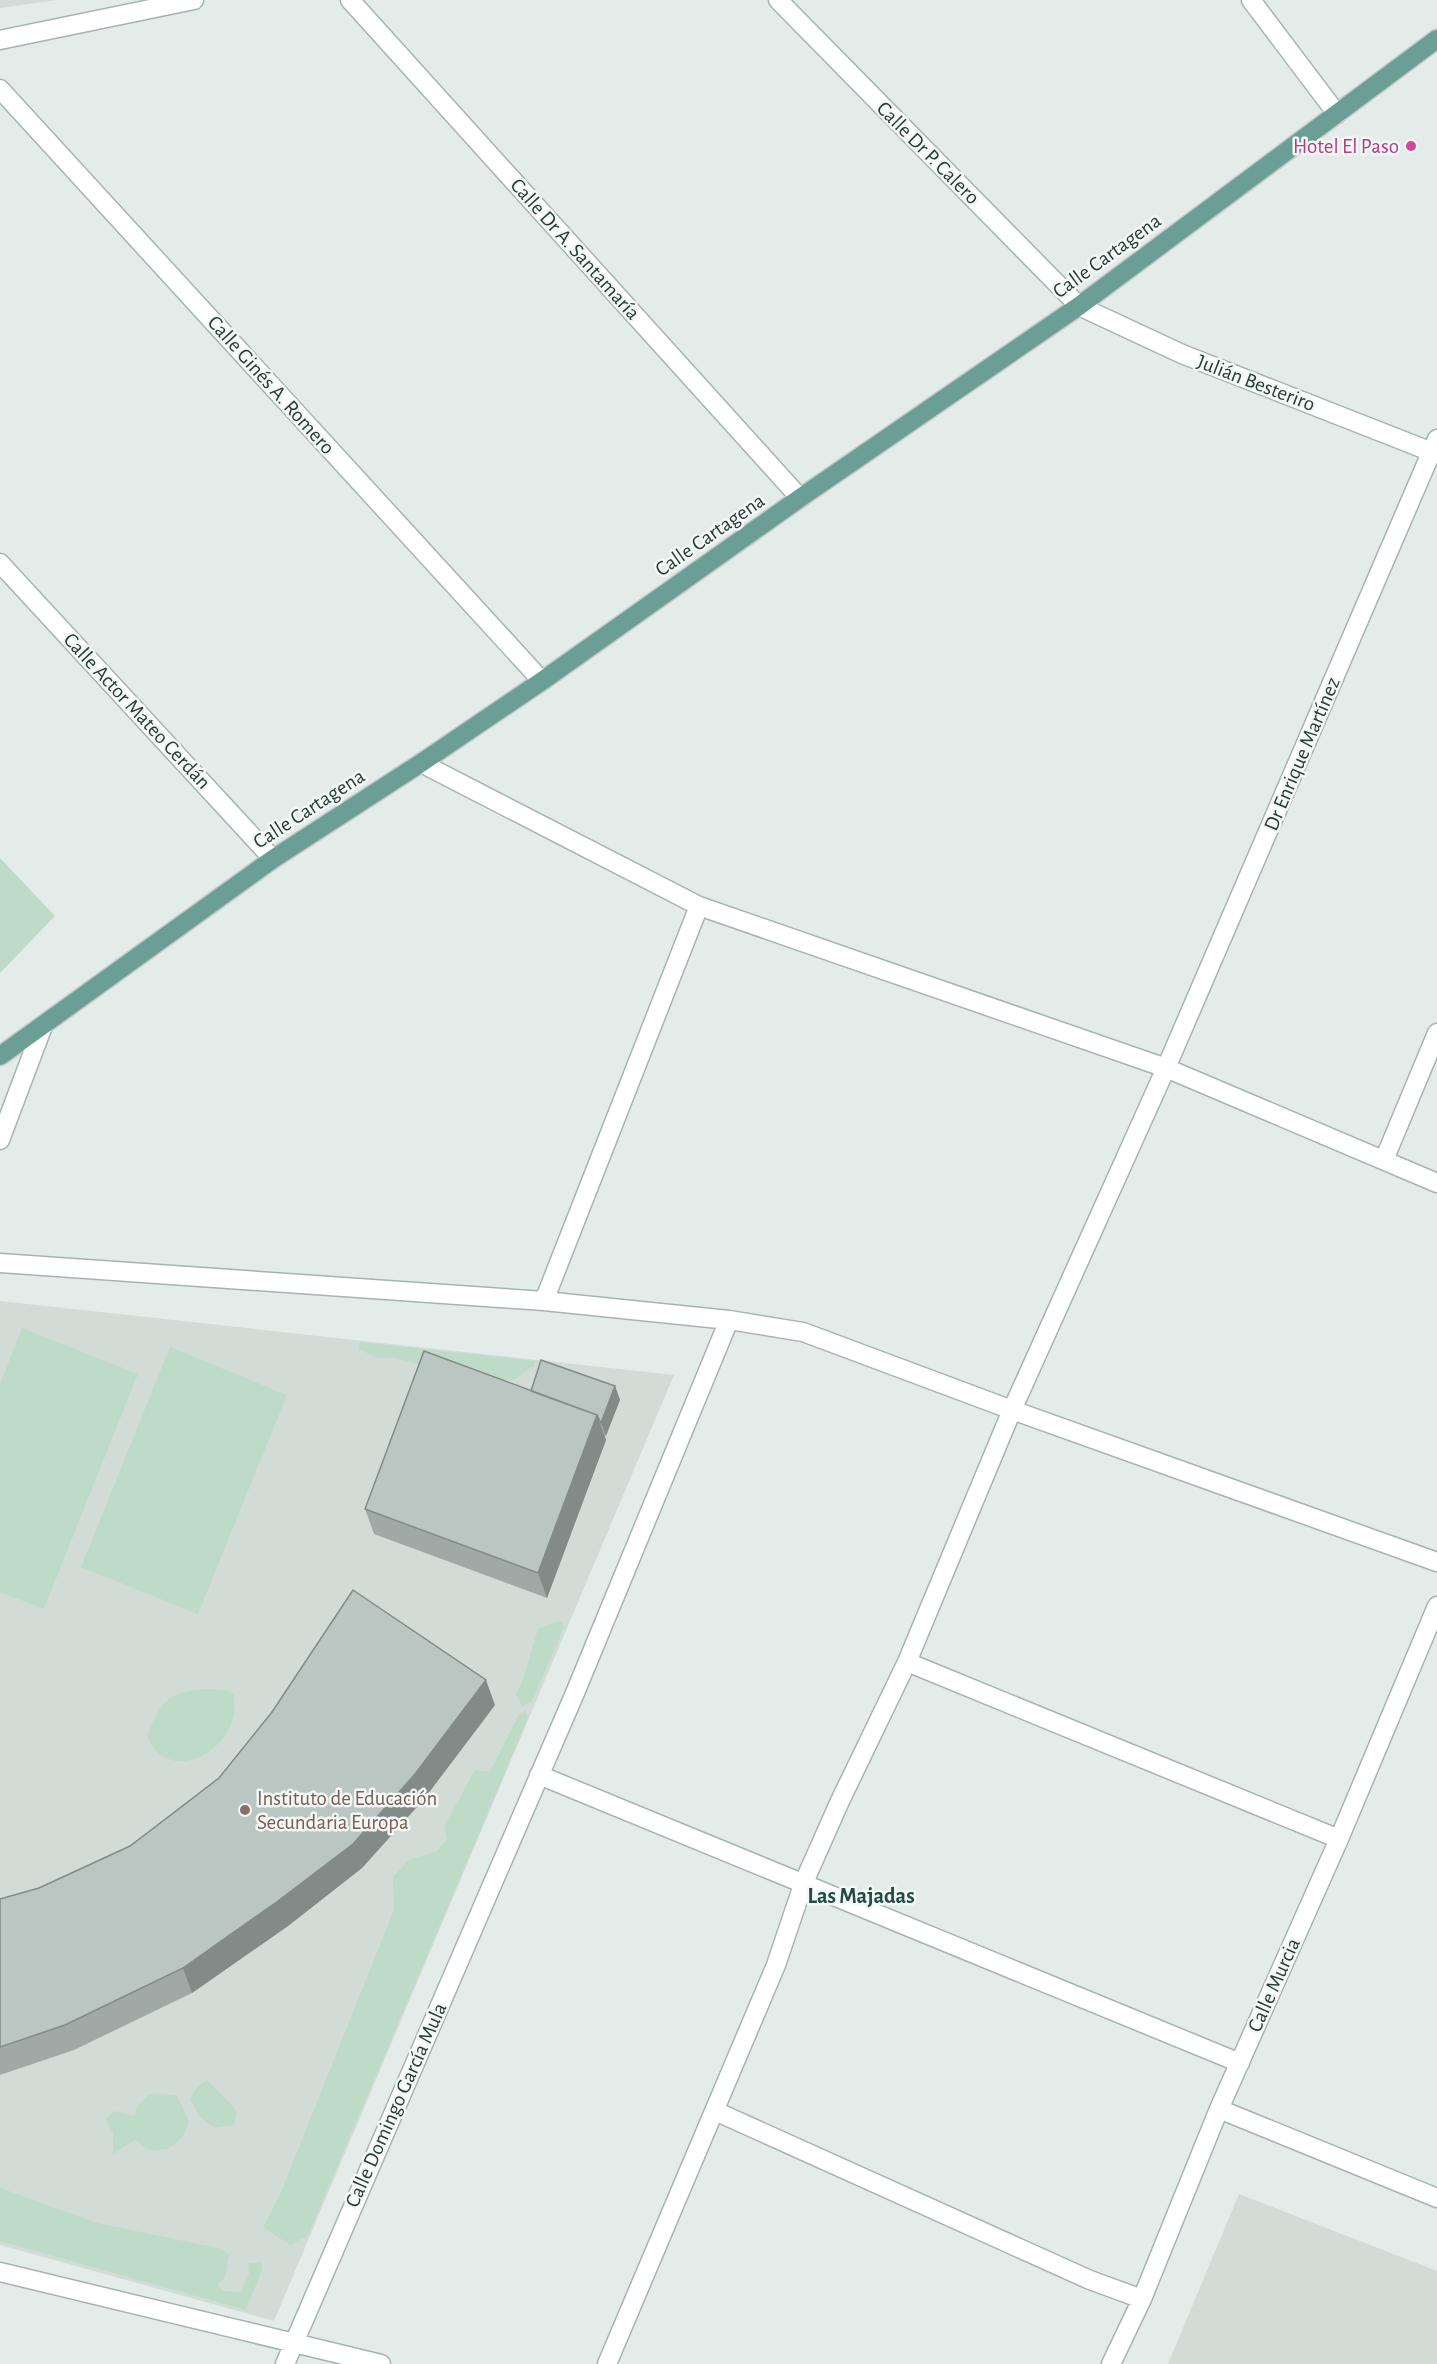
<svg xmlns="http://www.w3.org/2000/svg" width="1437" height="2364" font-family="'Alegreya Sans',sans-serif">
<rect width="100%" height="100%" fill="#e3ece8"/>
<path fill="#d1dcd7" d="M0,0H57L0,8Z
M0,1301L674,1375L274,2321L0,2245Z
M1239,2194L1437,2271V2364H1168Z"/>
<path fill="#bedbc7" d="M0,858L55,916L0,973Z
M22,1328L138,1374L44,1609L0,1592V1384Z
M360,1342L535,1361L534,1366L513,1380L446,1376L415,1363L394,1358H377L359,1349Z
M170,1347L287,1395L198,1614L81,1567Z
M559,1621L563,1624L564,1628L532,1701L522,1706L516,1695L524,1676L538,1629Z
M205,1689L226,1690L234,1695C234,1704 236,1714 232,1723C218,1759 166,1781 147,1736C162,1701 165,1693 205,1689Z
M526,1711L528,1718L308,2235L290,2245L263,2227L281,2192L394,1910L393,1877L409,1860L437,1851L447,1840L445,1825L475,1770L490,1772L519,1714Z
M207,2080L237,2111L234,2125L215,2128L201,2118L190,2099L198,2086Z
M149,2094L177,2095L189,2122L183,2137L168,2149L150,2150L135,2140L113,2154V2133L106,2120L114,2111L135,2116L137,2106Z
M0,2188L97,2223L218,2248L229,2254L225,2278L217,2284L224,2291L240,2292L249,2274L248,2263L262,2262V2270L246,2310L0,2241Z"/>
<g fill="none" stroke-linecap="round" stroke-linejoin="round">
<g stroke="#a6b4af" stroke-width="21">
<path id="minor" d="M350,0L800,498
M778,0L1079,306L1182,354L1437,454
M1251,0L1337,114
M0,40L194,0
M0,89L542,681
M0,563L273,859
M421,763L699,906L1166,1068L1437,1183
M0,1140L43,1026
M1384,1160L1437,1033
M0,1263L544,1301L729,1320L803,1332L1012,1410L1437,1562
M544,1301L699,906
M907,1662L1339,1839
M539,1775L1240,2063
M1219,2109L1437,2198
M715,2111L1090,2280L1142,2299
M0,2272L381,2364
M285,2364L575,1693L729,1320
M607,2364L776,1965L804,1882L840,1801L907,1662L1012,1410L1166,1068L1437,439
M1111,2364L1142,2299L1219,2109L1339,1839L1437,1606"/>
</g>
<g stroke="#c2c8c7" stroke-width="21">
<path id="major" d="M0,1056L273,859L421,763L542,681L800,498L1079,306L1437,39"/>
</g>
<use href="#minor" stroke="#fff" stroke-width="18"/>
<use href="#major" stroke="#6b9e94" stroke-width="18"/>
</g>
<path fill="#9faaa7" d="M615,1386L620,1400L605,1436L606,1440L547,1598L374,1534L365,1509L531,1391Z
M495,1705L424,1799L362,1868L288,1926L192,1993L74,2050L0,2075V1899L39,1888Z"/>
<path fill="#828b88" d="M615,1386L620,1400L606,1436L601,1423Z
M597,1415L606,1440L547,1598L538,1573Z
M486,1680L495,1705L424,1799L362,1868L288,1926L192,1993L183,1968Z"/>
<path fill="#b9c6c2" stroke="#828b88" stroke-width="1.5" d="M424,1351L597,1415L538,1573L365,1509Z
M541,1360L615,1386L601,1423L597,1415L531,1391Z
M353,1590L486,1680L415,1774L353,1844L278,1901L183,1968L65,2025L0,2047V1899L39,1888L130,1846L219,1778L272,1712Z"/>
<circle fill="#d1479c" stroke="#f3f8f6" stroke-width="2" cx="1411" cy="146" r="6"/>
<circle fill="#8d6e63" stroke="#f3f8f6" stroke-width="2" cx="245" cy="1810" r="6"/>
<g text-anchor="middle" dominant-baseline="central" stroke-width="5" stroke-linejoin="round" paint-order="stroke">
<g font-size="21" fill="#b23c85" stroke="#f3f8f6" text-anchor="end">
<text x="1399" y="146">Hotel El Paso</text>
</g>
<g font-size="21" fill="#243c37" stroke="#f3f8f6">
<text transform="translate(928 153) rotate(45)">Calle Dr P. Calero</text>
<text transform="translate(575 249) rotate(48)">Calle Dr A. Santamaría</text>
<text transform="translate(1107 256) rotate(-36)">Calle Cartagena</text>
<text transform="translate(1256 383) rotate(21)">Julián Besteriro</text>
<text transform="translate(271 385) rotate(48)">Calle Ginés A. Romero</text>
<text transform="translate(710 535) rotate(-35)">Calle Cartagena</text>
<text transform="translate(137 711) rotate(47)">Calle Actor Mateo Cerdán</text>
<text transform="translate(1302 754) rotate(-67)">Dr Enrique Martínez</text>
<text transform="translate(309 809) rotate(-33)">Calle Cartagena</text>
<text transform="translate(1274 1985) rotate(-66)">Calle Murcia</text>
<text transform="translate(396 2105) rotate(-66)">Calle Domingo García Mula</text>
</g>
<g font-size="21" fill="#785e54" stroke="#f3f8f6" text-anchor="start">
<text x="257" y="1798">Instituto de Educación<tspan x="257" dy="24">Secundaria Europa</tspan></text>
</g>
<g font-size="22" font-weight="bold" fill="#214c45" stroke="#f3f8f6">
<text x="861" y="1896">Las Majadas</text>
</g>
</g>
</svg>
